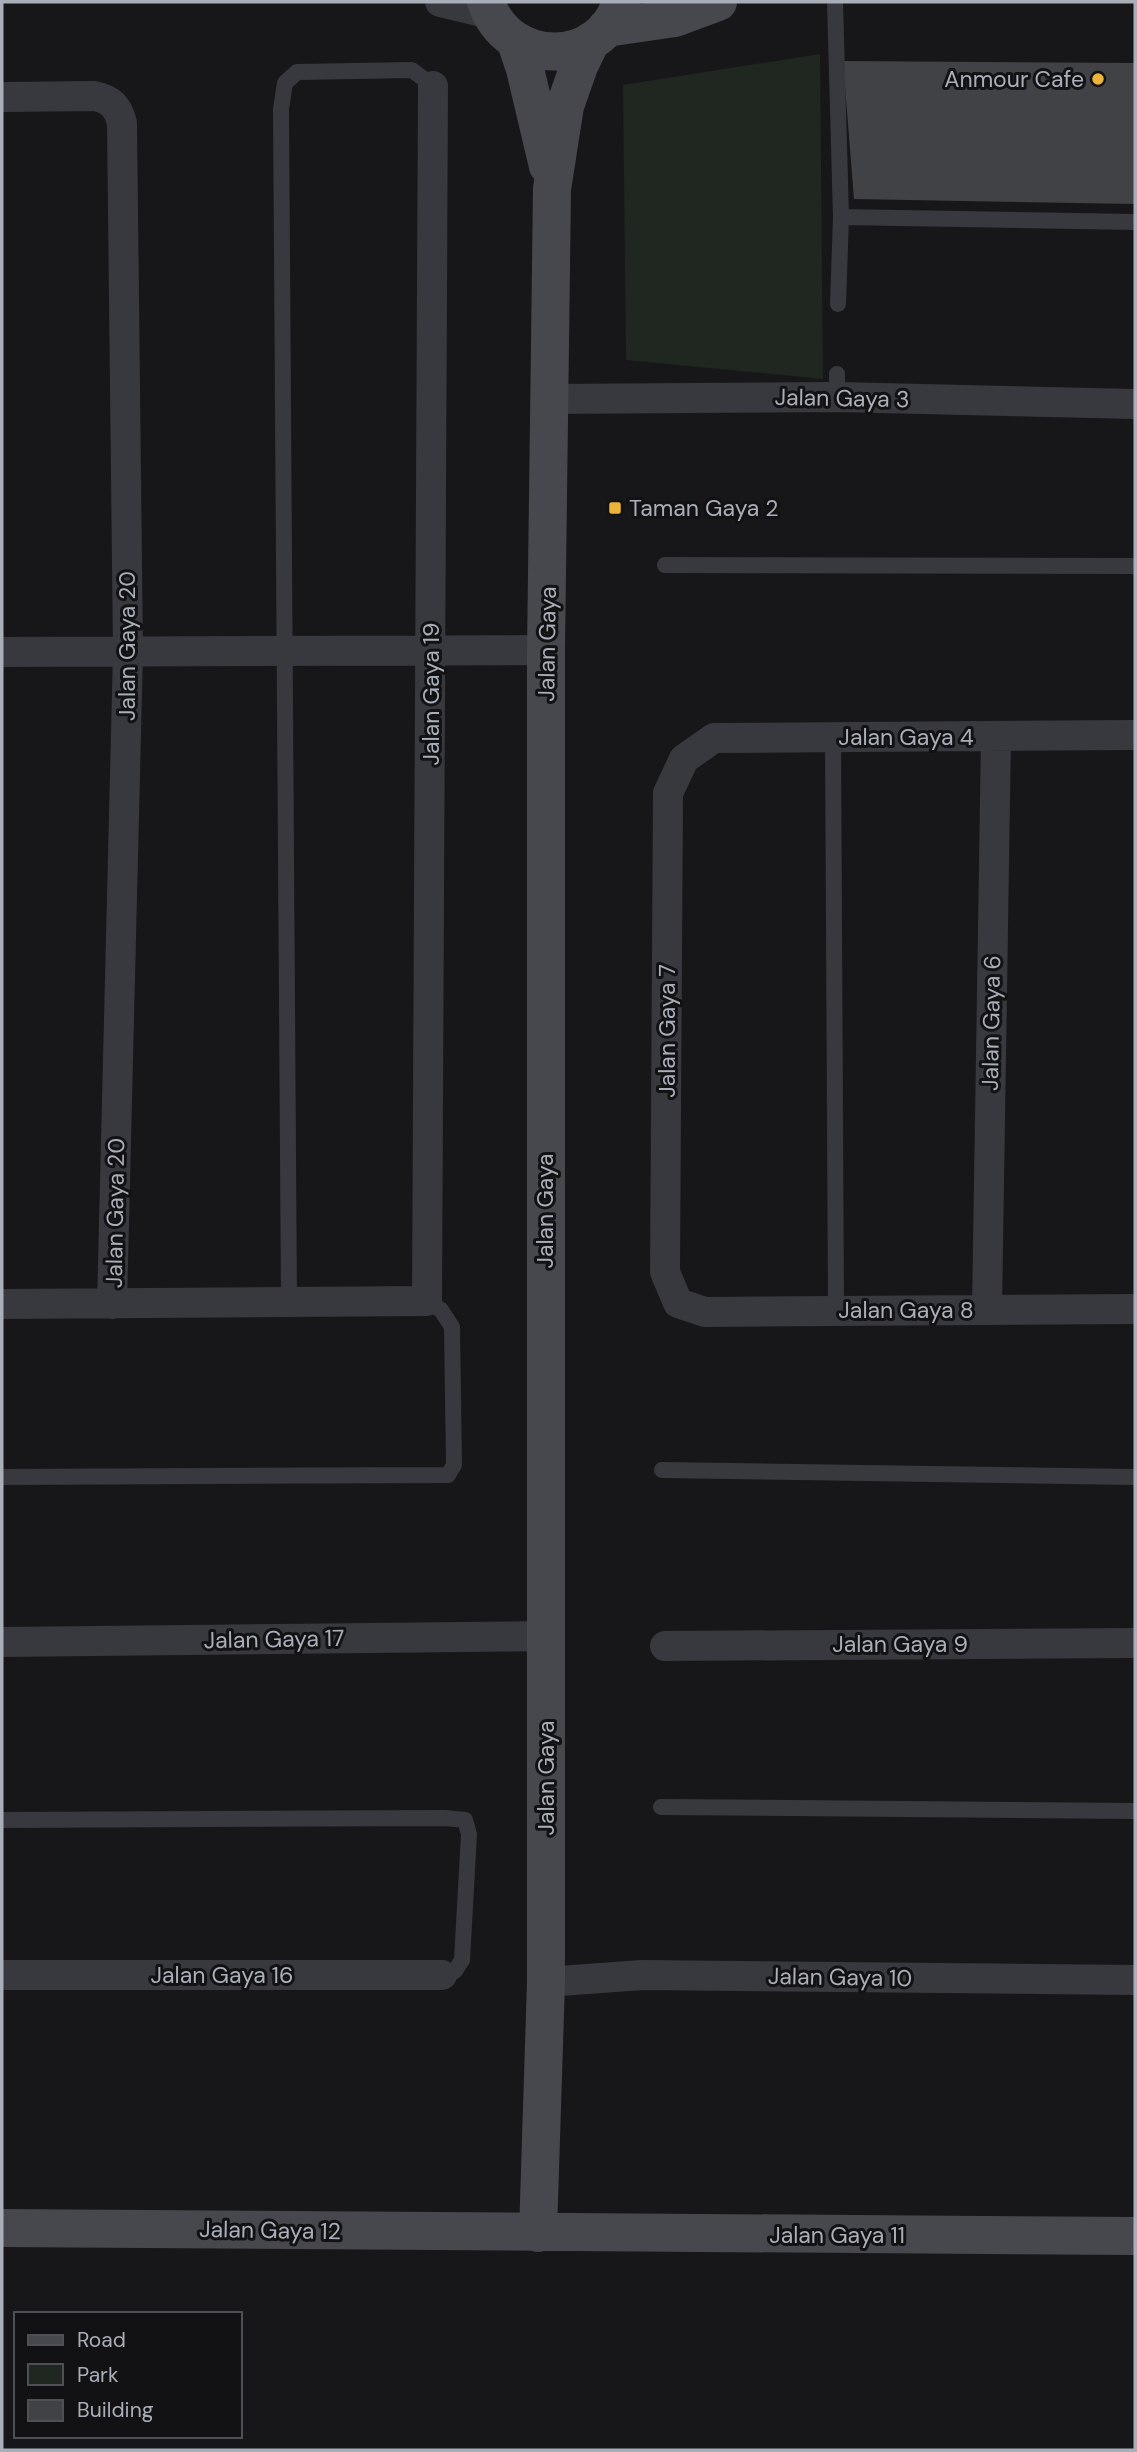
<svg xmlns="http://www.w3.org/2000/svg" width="1137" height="2452" font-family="'DM Sans',sans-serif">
<rect width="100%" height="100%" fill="#171719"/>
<path fill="#1f2720" d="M820,54L823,379L626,360L623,85Z"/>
<path fill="#414246" d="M843,61L1135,63V204L854,199Z"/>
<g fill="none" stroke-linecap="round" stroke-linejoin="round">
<path stroke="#38393e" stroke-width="16" d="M835,2L841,217L838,304
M841,217L1135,222
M837,374V397
M665,565L1135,566
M833,737L836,1310
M289,1303L281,109L285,83L297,72L412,70L433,86
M662,1470L1135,1477
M2,1477L448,1475L454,1465L452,1327L441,1310L427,1301
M661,1807L1135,1811
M2,1820L445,1818L465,1820L469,1834L462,1960L455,1971L442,1975"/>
<path stroke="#38393e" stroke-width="30" d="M440,2L490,14
M2,97L94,96C111,99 118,107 122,123L128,652L112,1304
M549,399L837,397L1135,404
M2,652L546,650
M1135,735L714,738L684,759L668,793L665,1272L678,1303L705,1312L1135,1309
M2,1304L427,1301L433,86
M987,1310L996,736
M2,1642L545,1636
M665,1646L1135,1643
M2,1975H442
M546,1982L642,1975L1135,1980"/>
<path stroke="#46484d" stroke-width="38" d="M486,2C508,67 600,69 621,2
M606,28L675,18L718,2
M516,42L525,69L548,166
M2,2228L1135,2236
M538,2233L546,1982V650L552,189L565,106L579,66L591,41"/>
</g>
<g fill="#edb43a" stroke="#121214" stroke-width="2.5">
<circle cx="1098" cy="79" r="7"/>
<rect x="608" y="501" width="14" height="14" rx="3.5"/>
</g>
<g text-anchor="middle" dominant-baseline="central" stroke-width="6" stroke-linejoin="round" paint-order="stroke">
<g font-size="23" fill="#a9aeb8" stroke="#121214" text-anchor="end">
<text x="1084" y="79">Anmour Cafe</text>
<text x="629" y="508" text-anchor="start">Taman Gaya 2</text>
</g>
<g font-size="23" fill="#a9aeb8" stroke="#121214">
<text transform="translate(842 398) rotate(1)">Jalan Gaya 3</text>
<text transform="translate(547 644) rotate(-89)">Jalan Gaya</text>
<text transform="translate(127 646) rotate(-90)">Jalan Gaya 20</text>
<text transform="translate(431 694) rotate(-90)">Jalan Gaya 19</text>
<text x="906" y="737">Jalan Gaya 4</text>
<text transform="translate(991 1023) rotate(-89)">Jalan Gaya 6</text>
<text transform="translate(667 1031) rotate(-90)">Jalan Gaya 7</text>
<text transform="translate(545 1211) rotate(-90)">Jalan Gaya</text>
<text transform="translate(115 1213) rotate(-89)">Jalan Gaya 20</text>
<text x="906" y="1310">Jalan Gaya 8</text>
<text transform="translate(274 1639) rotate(-1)">Jalan Gaya 17</text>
<text x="900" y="1644">Jalan Gaya 9</text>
<text transform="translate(546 1778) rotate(-90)">Jalan Gaya</text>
<text x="222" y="1975">Jalan Gaya 16</text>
<text transform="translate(840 1977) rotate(1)">Jalan Gaya 10</text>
<text transform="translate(270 2230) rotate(1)">Jalan Gaya 12</text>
<text x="837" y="2235">Jalan Gaya 11</text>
</g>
</g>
<rect width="1137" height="2452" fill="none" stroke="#a9aeb8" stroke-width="7"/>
<rect x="14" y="2312" width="228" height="126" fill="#121214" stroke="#4e5056" stroke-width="2"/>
<rect x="28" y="2335" width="35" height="10" fill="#46484d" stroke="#4e5056" stroke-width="2"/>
<text x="77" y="2347" font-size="21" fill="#a9aeb8">Road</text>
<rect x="28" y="2364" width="35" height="21" fill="#1f2720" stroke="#4e5056" stroke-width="2"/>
<text x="77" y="2382" font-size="21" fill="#a9aeb8">Park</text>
<rect x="28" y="2400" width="35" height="21" fill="#414246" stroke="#4e5056" stroke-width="2"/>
<text x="77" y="2417" font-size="21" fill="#a9aeb8">Building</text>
</svg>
